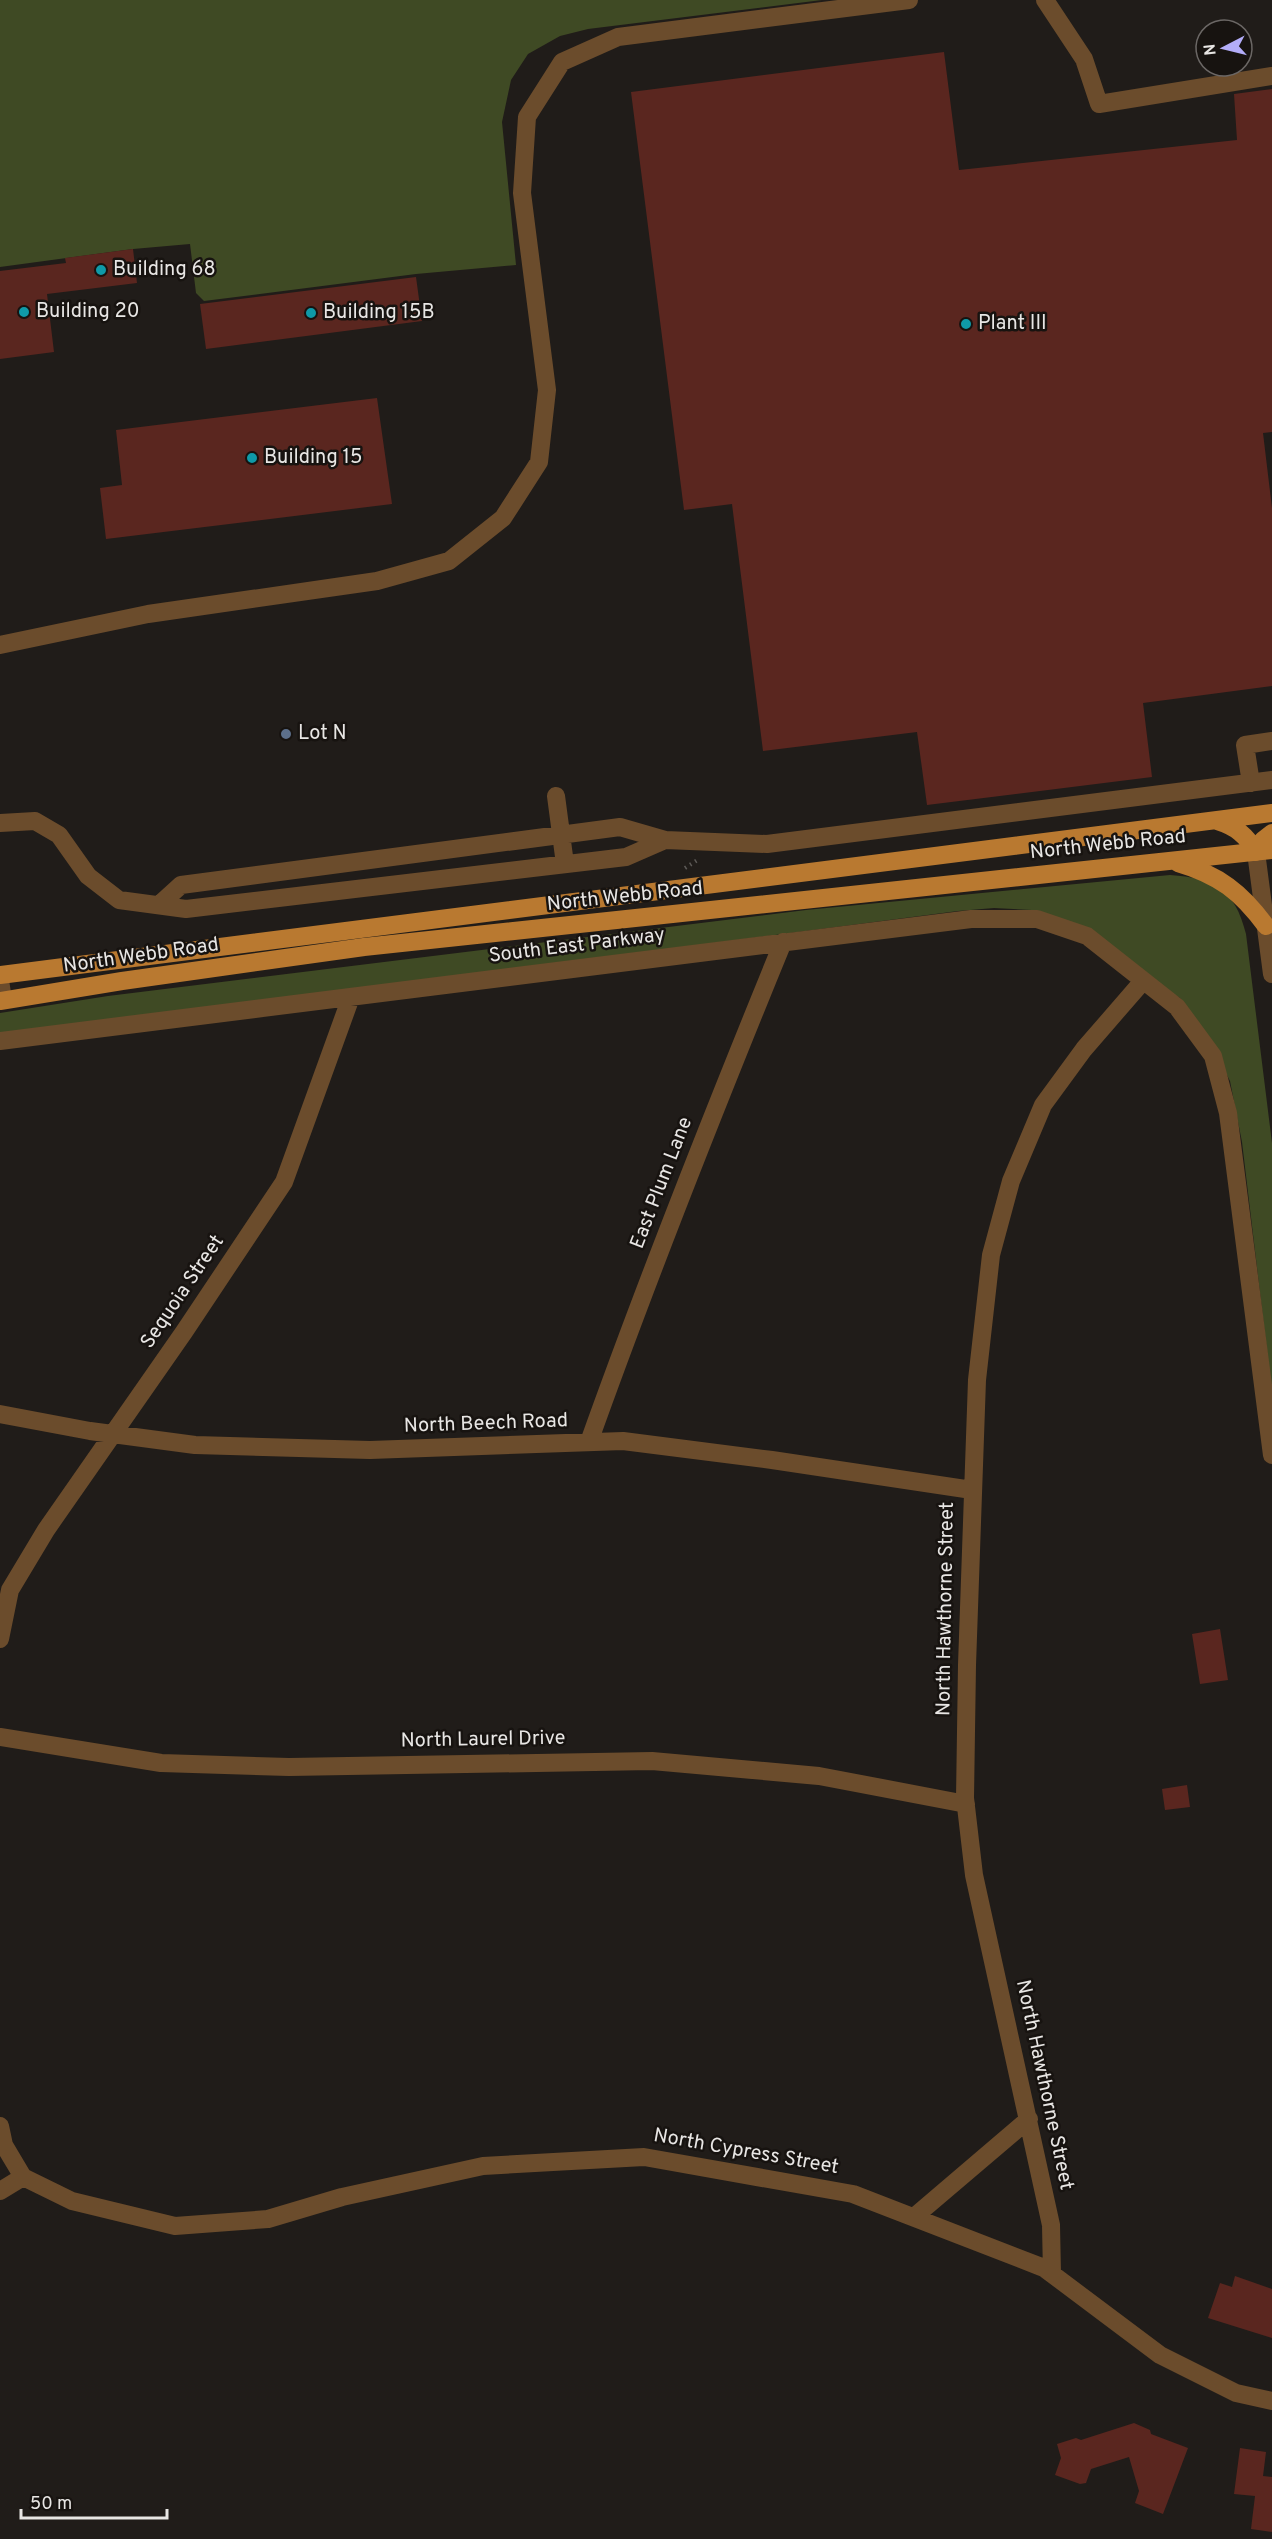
<svg xmlns="http://www.w3.org/2000/svg" width="1272" height="2539" font-family="Overpass,sans-serif">
<rect width="100%" height="100%" fill="#201c19"/>
<path fill="#3f4a24" d="M0,0H822L588,29L560,36L528,54L511,80L502,122L516,265L416,274L204,301L196,293L190,244L133,249L0,267Z
M1170,875C1214,878 1235,889 1246,934L1272,1143V1393L1242,1142L1230,1081L1207,1036L1180,998L1032,910L994,908L958,911L0,1037V1013L108,996L806,910Z"/>
<path fill="#5a261f" d="M944,52L959,170L1237,140L1234,94L1272,89V432L1263,433L1272,508V686L1143,703L1152,777L927,805L917,732L763,751L732,504L684,510L631,92Z
M133,249L137,283L47,294L54,352L0,359V271L66,263L65,258Z
M416,277L422,321L206,349L200,304Z
M377,398L392,504L106,539L100,488L122,485L116,430Z
M1220,1629L1228,1680L1200,1684L1192,1634Z
M1187,1785L1190,1807L1165,1810L1162,1789Z
M1235,2276L1272,2289V2338L1208,2318L1220,2283L1232,2287Z
M1134,2423L1150,2430L1151,2434L1188,2448L1163,2514L1135,2503L1139,2491L1129,2457L1091,2469L1086,2483L1080,2484L1055,2475L1061,2458L1057,2444L1076,2438L1081,2440Z
M1240,2448L1266,2452L1263,2476L1272,2477V2532L1251,2529L1255,2496L1234,2494Z"/>
<g fill="none" stroke-linecap="round" stroke-linejoin="round">
<path stroke="#5d5a57" stroke-width="4" stroke-dasharray="1.5 4.5" stroke-linecap="butt" d="M685,868L699,859"/>
<path stroke="#6b4c2c" stroke-width="18" d="M1045,0L1084,59L1099,104L1272,76
M0,645L148,614L377,581L449,561L503,518L539,462L547,390L522,193L527,117L562,62L618,37L909,0
M1251,783L1245,745L1272,741
M556,796L565,864
M0,823L35,821L59,835L88,876L119,900L186,909L626,857L665,840L620,827L181,885L159,905
M665,840L767,844L1272,780
M1256,852L1272,974
M0,980L3,1000
M0,1041L971,919H1037L1087,936L1177,1007L1213,1056L1228,1113L1272,1455
M0,1414L90,1431L195,1445L370,1450L623,1441L772,1460L972,1490
M589,1442C649,1274 715,1108 783,942
M0,1639L10,1590L46,1530L184,1332L284,1182L351,997
M0,1737L161,1763L289,1767L652,1761L819,1776L966,1804
M0,2126L4,2145L23,2177
M23,2177L72,2201L175,2226L268,2219L342,2197L483,2166L644,2157L853,2194L1044,2268L1160,2355L1236,2393L1272,2401
M0,2191L23,2177
M914,2217L1029,2119
M1052,2274L1051,2225L974,1875L965,1798L967,1665L977,1380L991,1255L1011,1181L1043,1105L1084,1049L1143,981"/>
<path stroke="#b97930" stroke-width="18" d="M1217,821C1236,827 1246,835 1256,852
M1256,852L1263,840L1272,833
M1178,863C1219,875 1241,892 1266,926
M0,975L1272,813
M0,1001L122,981L364,947L1272,850"/>
</g>
<g fill="#0f9aa8" stroke="#171310" stroke-width="2">
<circle cx="101" cy="270" r="6"/>
<circle cx="24" cy="312" r="6"/>
<circle cx="311" cy="313" r="6"/>
<circle cx="966" cy="324" r="6"/>
<circle cx="252" cy="458" r="6"/>
</g>
<circle fill="#5c6f8a" stroke="#171310" stroke-width="2" cx="286" cy="734" r="6"/>
<g text-anchor="middle" dominant-baseline="central" stroke-width="5" stroke-linejoin="round" paint-order="stroke">
<g font-size="20" fill="#e8e6e4" stroke="#171310" text-anchor="start">
<text x="113" y="270">Building 68</text>
<text x="36" y="312">Building 20</text>
<text x="323" y="313">Building 15B</text>
<text x="978" y="324">Plant III</text>
<text x="264" y="458">Building 15</text>
<text x="298" y="734">Lot N</text>
</g>
<g font-size="20" fill="#e8e6e4" stroke="#171310">
<text transform="translate(1108 845) rotate(-6)">North Webb Road</text>
<text transform="translate(625 897) rotate(-6)">North Webb Road</text>
<text transform="translate(577 946) rotate(-7)">South East Parkway</text>
<text transform="translate(141 956) rotate(-8)">North Webb Road</text>
<text transform="translate(662 1183) rotate(-69)">East Plum Lane</text>
<text transform="translate(183 1292) rotate(-56)">Sequoia Street</text>
<text transform="translate(486 1424) rotate(-2)">North Beech Road</text>
<text transform="translate(946 1609) rotate(-89)">North Hawthorne Street</text>
<text transform="translate(483 1740) rotate(-1)">North Laurel Drive</text>
<text transform="translate(1044 2085) rotate(78)">North Hawthorne Street</text>
<text transform="translate(746 2152) rotate(10)">North Cypress Street</text>
</g>
</g>
<g transform="translate(1224 48) rotate(263)"><circle r="28" fill="#171310" stroke="#6b6765" stroke-width="1.5"/>
<path d="M0-4.5L10 22L0 15L-10 22Z" fill="#b3adf9"/>
<text y="-9" font-size="16" font-weight="bold" text-anchor="middle" fill="#e8e6e4">N</text>
</g>
<path d="M21 2509v9h146v-9" fill="none" stroke="#e8e6e4" stroke-width="3"/>
<text x="30" y="2509" font-size="18" fill="#e8e6e4" stroke="#171310" stroke-width="4.5" paint-order="stroke">50 m</text>
</svg>
